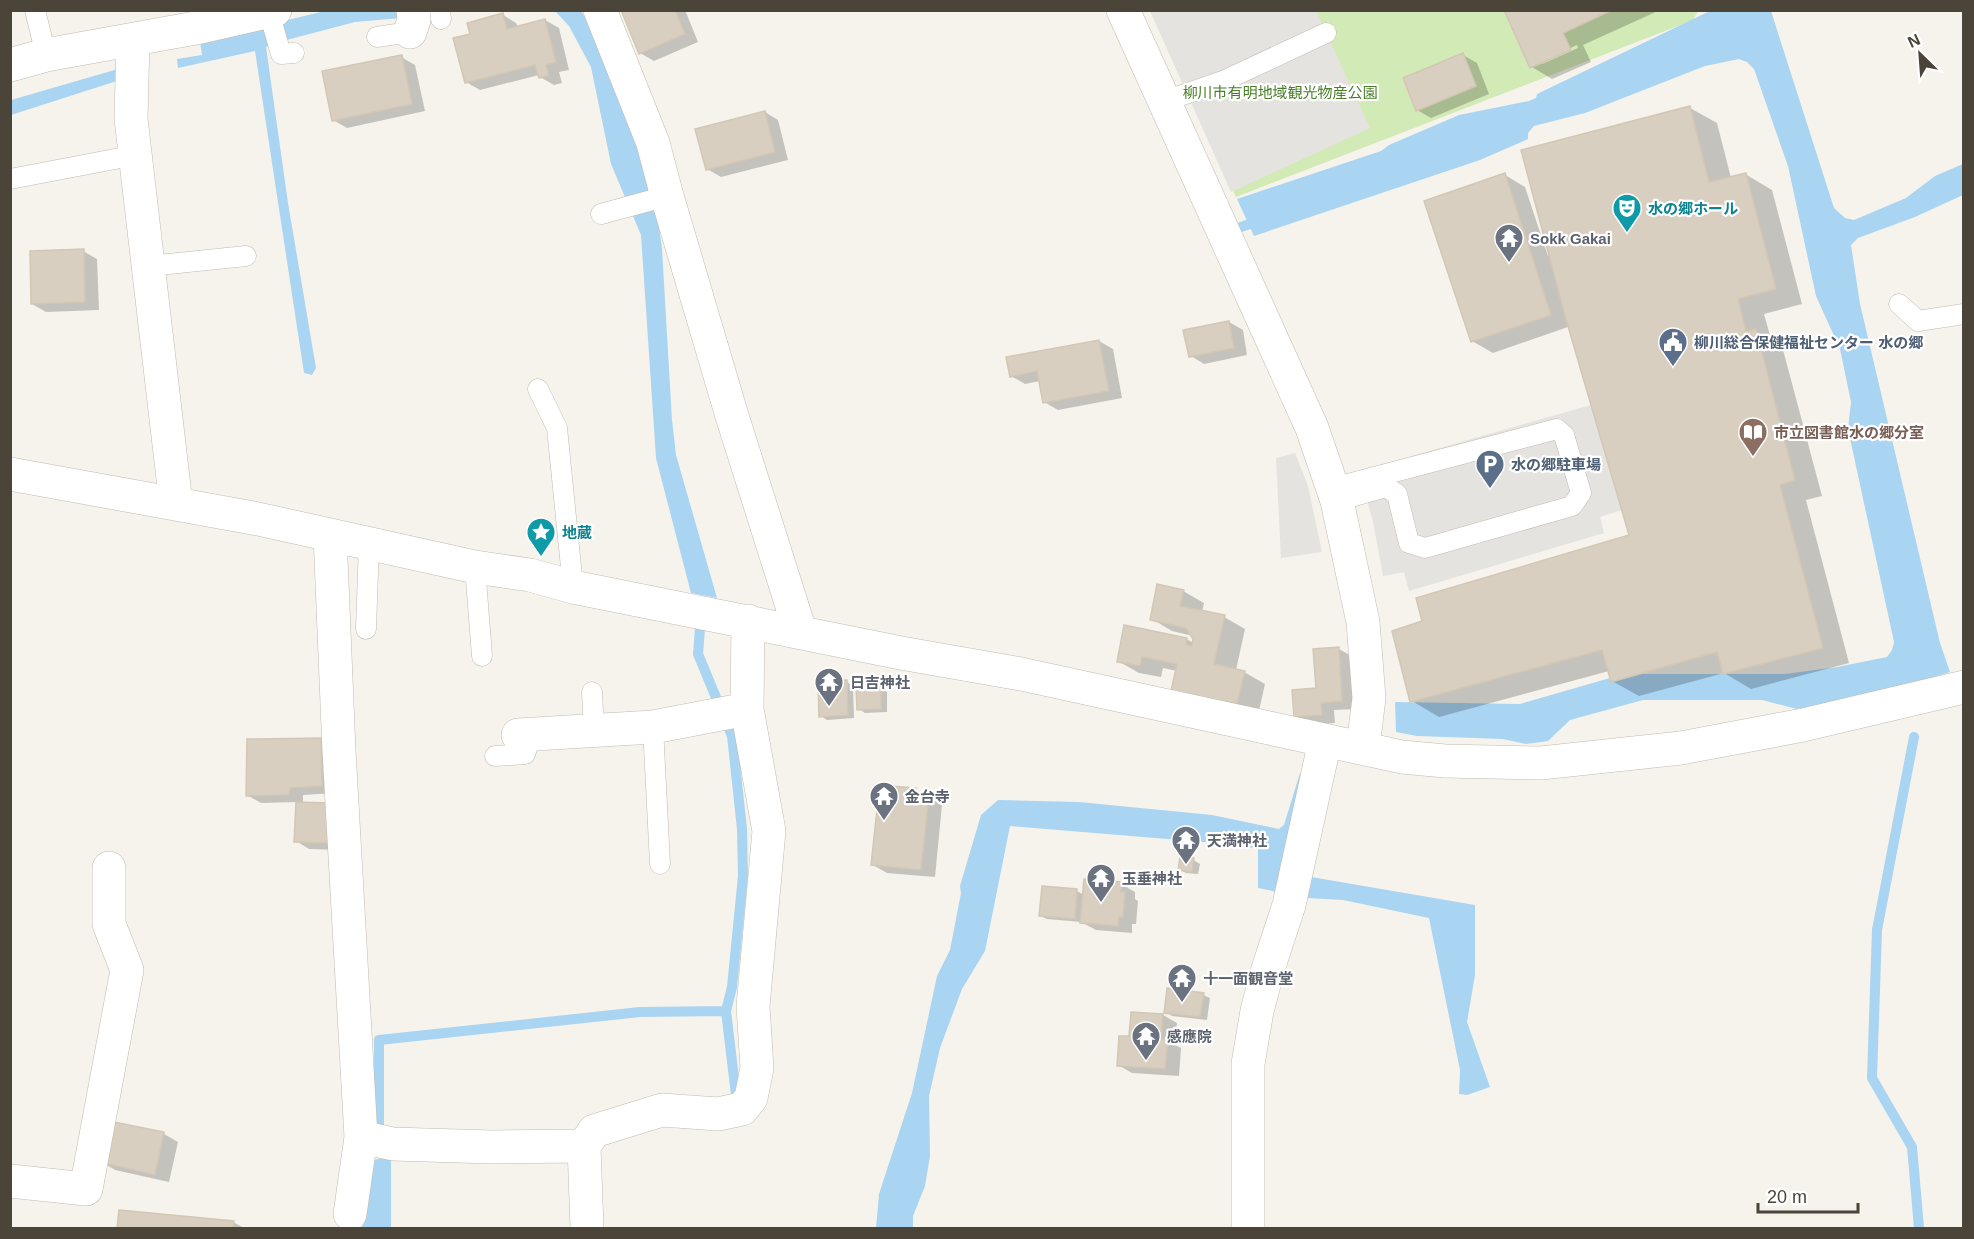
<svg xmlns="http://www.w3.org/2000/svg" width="1974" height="1239" font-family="Helvetica,'Noto Sans JP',sans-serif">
<rect width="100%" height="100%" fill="#f6f3ec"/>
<path fill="#d2eab5" d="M1152,11H1698L1693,20L1673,28L1236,197Z"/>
<path fill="#e5e3e0" d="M1150,11H1316L1370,128L1231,192Z
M1591,405L1622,510L1600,517L1604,533L1409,591L1404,572L1383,576L1373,522L1359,471Z
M1295,453L1308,486L1322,552L1281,558L1276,458Z"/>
<path fill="#a9d4f2" d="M325,11H454L424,16L355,22L279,42L266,47L288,203L316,368L312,375L304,373L255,51L178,68L177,59L202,55L200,41Z
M555,11H581L586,19L620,91L658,219L662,249L672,420L676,455L717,598L691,593L656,458L641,235L611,164L591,67L569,26Z
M1710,11H1771L1834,208L1845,218L1854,220L1906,198L1935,176L1963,164V195L1915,217L1858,238L1851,245L1860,304L1940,643L1950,672L1883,693L1843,703L1797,709L1762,700H1643L1570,720L1548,741L1526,744L1503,739L1417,736L1396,732L1395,702L1520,704L1624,674H1785L1837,667L1887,657L1892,650L1894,642L1848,429L1851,402L1840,349L1816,296L1788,166L1754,69L1747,62L1739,59L1705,66L1585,113L1534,126L1528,133V139L1480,160L1254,236L1237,199L1381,151L1389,145L1459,115L1529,101L1536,98L1537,94Z
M125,67L126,78L11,115V100Z
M1300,773L1308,785L1311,877L1475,905V975L1467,1022L1490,1087L1467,1095L1459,1094L1460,1070L1429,918L1343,900L1307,898L1258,888V849L1240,845L1010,826L985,951L962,989L940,1048L929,1096L930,1156L925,1186L913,1216V1228H876L879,1194L912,1093L937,976L950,950L961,893L960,886L981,815L998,800L1079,802L1212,815L1279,829L1284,825Z
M391,1156V1228H362L369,1161Z"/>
<path fill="#0003" fill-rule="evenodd" d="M623,10H685L698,42L654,61L640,53Z
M1506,10H1658V11L1583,45L1591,62L1552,79L1532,67ZM1577,45L1578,48L1542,64V61Z
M503,15L516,23L518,27L545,20L559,28L569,70L559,72L562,83L554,85L540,77L539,75L480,90L466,82L472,35Z
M1463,55L1477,63L1489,94L1431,118L1417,110Z
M401,57L415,65L425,111L347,128L333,120Z
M1690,108L1717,123L1731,178L1745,174L1772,190L1802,304L1764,314L1771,339L1782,346L1822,496L1806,500L1849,663L1751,689L1724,673L1639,696L1612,681L1609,671L1439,717L1412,701L1424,622L1631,536L1568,327L1493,353L1472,341L1505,175L1525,187L1548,256L1550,255Z
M765,112L778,120L788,160L721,177L707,169Z
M83,251L97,259L99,310L46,312L32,304Z
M1229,322L1243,330L1247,355L1204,364L1191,356Z
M1099,341L1113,349L1122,398L1058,410L1044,402L1040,381L1025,384L1011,376Z
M1183,591L1204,603L1202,612L1224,617L1245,629L1236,670L1244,672L1265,684L1258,715L1194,702L1177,671L1163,668L1161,677L1139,673L1118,661L1186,639L1194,643L1193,636L1172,631L1152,619Z
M1339,649L1353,657L1356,709L1334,710L1335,723L1309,725L1295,717L1317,690Z
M847,682L853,686L854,718L827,720L821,716Z
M880,688L887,692V712L865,713L859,709Z
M321,739L335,747V793L303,795V804L341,850L309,849L296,841L297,802L261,803L247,795Z
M916,790L942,805L935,877L887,873L873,865Z
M1193,860L1200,864L1198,874L1186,873L1179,869Z
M1121,884L1135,892V899L1138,901L1136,924H1132V933L1096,930L1081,922L1047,919L1041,916L1043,888L1077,891L1084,895Z
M1203,995L1210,998L1207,1020L1172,1016L1166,1012Z
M1163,1015L1177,1023L1175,1045L1181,1048L1179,1076L1132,1073L1118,1065L1131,1038Z
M111,1122L164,1134L178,1142L169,1182L115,1170L102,1162Z
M120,1212L233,1222L244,1228H119Z"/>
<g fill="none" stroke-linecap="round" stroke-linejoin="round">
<path stroke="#a9d4f2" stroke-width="10" d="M1241,227L1261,220
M701,616L698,654L732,736L742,829L743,876L732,987L726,1011L736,1095
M1914,737L1877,930L1872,1078L1912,1147L1919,1228
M379,1138V1040L640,1012L726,1011"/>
</g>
<path fill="#d8cfc1" stroke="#d3c7b4" stroke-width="1.5" d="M621,10H675L685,34L639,54Z
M1504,10H1612L1563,33L1571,50L1530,68Z
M503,13L507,29L545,19L556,62L546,65L549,75L539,78L535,65L465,83L453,38L470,34L467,23Z
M1463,53L1476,86L1416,111L1403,78Z
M402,55L412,104L332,121L322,71Z
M1690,106L1709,182L1746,173L1776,289L1738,299L1746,331L1756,329L1795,480L1780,485L1823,648L1723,674L1717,652L1611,682L1602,650L1410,702L1392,631L1422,621L1416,598L1629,535L1565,316L1521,150Z
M765,111L775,152L706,170L695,129Z
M1505,173L1551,315L1471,342L1424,201Z
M84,249L85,302L31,304L30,251Z
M1229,321L1234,348L1189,357L1183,330Z
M1099,340L1109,391L1043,403L1037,371L1010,377L1006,357Z
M1157,584L1184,590L1180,606L1225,615L1214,664L1245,671L1237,704L1171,691L1177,664L1142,657L1140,666L1117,662L1124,625L1187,638L1186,644L1192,646L1193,639L1186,628L1150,620Z
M1339,647L1342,701L1321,703L1322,715L1294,717L1292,690L1316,688L1313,649Z
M847,680L848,715L819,717L818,681Z
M856,687H881V709L857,710Z
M321,738L322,786L290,788L289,795L246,796L247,739Z
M890,786L916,788L915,794L929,796L921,870L871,865L879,791H889Z
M296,802L329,803L328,843L294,842Z
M1180,857L1194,858L1192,872L1178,870Z
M1084,879L1122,882L1121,892H1125L1123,917H1119L1118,926L1080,923Z
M1042,886L1077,889L1075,919L1039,916Z
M1167,988L1204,993L1200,1017L1164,1013Z
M1131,1012L1163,1014L1161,1039H1168L1165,1069L1117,1066L1119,1036H1129Z
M109,1121L164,1132L155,1175L100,1162Z
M119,1210L234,1221L233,1228H117Z"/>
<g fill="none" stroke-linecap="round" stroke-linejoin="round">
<g stroke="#c2bbae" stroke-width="21">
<path id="service" d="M35,10L46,55
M440,10L441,19
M269,12L281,54L294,53
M377,37L410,32
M1165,101L1223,81L1326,33
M10,179L136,155
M601,214L667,196
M149,266L246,256
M1899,304L1918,321L1964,314
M538,389L557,428L573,587
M1333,488L1557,429L1564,435L1581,493L1572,506L1425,548L1409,543L1397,494L1386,487L1337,501
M475,567L482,656
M366,629L369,543
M592,692L594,731
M653,727L660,864
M495,756L525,754L532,734"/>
</g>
<g stroke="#c2bbae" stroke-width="34">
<path id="minor" d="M600,10L653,143L667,196L732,416L800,631
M1123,10L1312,428L1337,501L1363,622L1369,698L1363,747
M410,32L414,20L413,10
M133,40L131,119L176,504
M10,65L46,55L201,27L275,10
M10,474L258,519L475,567L530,575L573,587L901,653L1021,674L1402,757L1445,761L1541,763L1681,748L1803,725L1964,687
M330,535L339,751L361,1137L350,1214
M518,735L653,727L747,709
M361,1137L393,1144L492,1147L584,1146L594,1131L662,1110L718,1114L742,1109L751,1098L757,1068L753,1006L769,831L747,709L748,621
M584,1146L587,1228
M10,1181L86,1189L127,970L109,924V868
M1248,1228V1064L1257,1011L1268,969L1289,905L1325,741"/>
</g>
<use href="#service" stroke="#fff" stroke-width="20"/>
<use href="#minor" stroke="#fff" stroke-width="33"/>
</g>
<defs>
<g id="theatre-pin" transform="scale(1.5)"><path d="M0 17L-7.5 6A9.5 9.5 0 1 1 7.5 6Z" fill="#0f9aa8" stroke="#fff"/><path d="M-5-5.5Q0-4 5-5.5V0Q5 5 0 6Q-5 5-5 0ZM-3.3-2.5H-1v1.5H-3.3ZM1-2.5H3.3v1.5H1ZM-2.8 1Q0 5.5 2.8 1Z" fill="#fff"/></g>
<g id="temple-pin" transform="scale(1.5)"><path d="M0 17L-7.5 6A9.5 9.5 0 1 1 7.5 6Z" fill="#6b7280" stroke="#fff"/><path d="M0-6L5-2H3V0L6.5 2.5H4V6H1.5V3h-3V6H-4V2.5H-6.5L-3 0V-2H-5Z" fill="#fff"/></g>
<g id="civic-pin" transform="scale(1.5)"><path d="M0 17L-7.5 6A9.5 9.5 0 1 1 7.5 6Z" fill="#5c6f8a" stroke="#fff"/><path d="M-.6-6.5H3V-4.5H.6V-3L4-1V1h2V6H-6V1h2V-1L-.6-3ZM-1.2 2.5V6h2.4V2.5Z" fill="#fff"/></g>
<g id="library-pin" transform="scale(1.5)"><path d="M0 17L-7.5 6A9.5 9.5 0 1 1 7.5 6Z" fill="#8d6e63" stroke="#fff"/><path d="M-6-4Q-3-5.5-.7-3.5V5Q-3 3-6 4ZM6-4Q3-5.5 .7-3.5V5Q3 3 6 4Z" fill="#fff"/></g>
<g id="parking-pin" transform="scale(1.5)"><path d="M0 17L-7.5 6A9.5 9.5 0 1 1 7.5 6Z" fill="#5c6f8a" stroke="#fff"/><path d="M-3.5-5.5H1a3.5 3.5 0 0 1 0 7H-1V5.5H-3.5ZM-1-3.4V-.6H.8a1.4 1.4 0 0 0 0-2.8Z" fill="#fff"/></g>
<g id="sight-pin" transform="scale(1.5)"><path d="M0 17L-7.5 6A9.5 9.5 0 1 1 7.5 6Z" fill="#0f9aa8" stroke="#fff"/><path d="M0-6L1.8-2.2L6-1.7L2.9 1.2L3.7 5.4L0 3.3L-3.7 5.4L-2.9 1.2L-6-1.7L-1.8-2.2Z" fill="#fff"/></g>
</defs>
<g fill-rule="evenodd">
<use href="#theatre-pin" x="1627" y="208"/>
<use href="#temple-pin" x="1509" y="238"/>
<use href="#civic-pin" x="1673" y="342"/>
<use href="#library-pin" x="1753" y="432"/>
<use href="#parking-pin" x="1490" y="464"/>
<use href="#sight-pin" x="541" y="532"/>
<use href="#temple-pin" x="829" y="682"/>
<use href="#temple-pin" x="884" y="796"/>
<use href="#temple-pin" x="1186" y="840"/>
<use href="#temple-pin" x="1101" y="878"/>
<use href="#temple-pin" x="1182" y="978"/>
<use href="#temple-pin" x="1146" y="1036"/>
</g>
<g text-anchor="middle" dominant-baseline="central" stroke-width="4.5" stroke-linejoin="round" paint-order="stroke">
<g font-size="15" fill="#4a7f2a" stroke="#fff">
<text x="1280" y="92">柳川市有明地域観光物産公園</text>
</g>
<g font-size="15" font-weight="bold" fill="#0d838f" stroke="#fff" text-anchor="start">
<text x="1648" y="208">水の郷ホール</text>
<text x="562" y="532">地蔵</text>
</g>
<g font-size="15" font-weight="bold" fill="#5b616d" stroke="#fff" text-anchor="start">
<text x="1530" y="238">Sokk Gakai</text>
<text x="850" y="682">日吉神社</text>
<text x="905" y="796">金台寺</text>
<text x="1207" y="840">天満神社</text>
<text x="1122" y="878">玉垂神社</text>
<text x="1203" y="978">十一面観音堂</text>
<text x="1167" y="1036">感應院</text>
</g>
<g font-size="15" font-weight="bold" fill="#4e5e75" stroke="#fff" text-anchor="start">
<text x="1694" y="342">柳川総合保健福祉センター 水の郷</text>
<text x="1511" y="464">水の郷駐車場</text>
</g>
<g font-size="15" font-weight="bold" fill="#785e54" stroke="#fff" text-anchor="start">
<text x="1774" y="432">市立図書館水の郷分室</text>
</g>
</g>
<rect width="1974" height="1239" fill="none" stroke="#4b4439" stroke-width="24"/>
<g transform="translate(1920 54) rotate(335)" stroke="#ffffff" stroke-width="4.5" paint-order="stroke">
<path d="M0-4.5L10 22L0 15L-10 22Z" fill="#4b4439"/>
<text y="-9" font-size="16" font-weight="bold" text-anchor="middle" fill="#4b4439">N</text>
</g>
<path d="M1758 1203v9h100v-9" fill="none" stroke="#4b4439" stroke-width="3"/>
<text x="1767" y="1203" font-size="18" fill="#4b4439" stroke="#ffffff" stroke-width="4.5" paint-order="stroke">20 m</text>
</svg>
